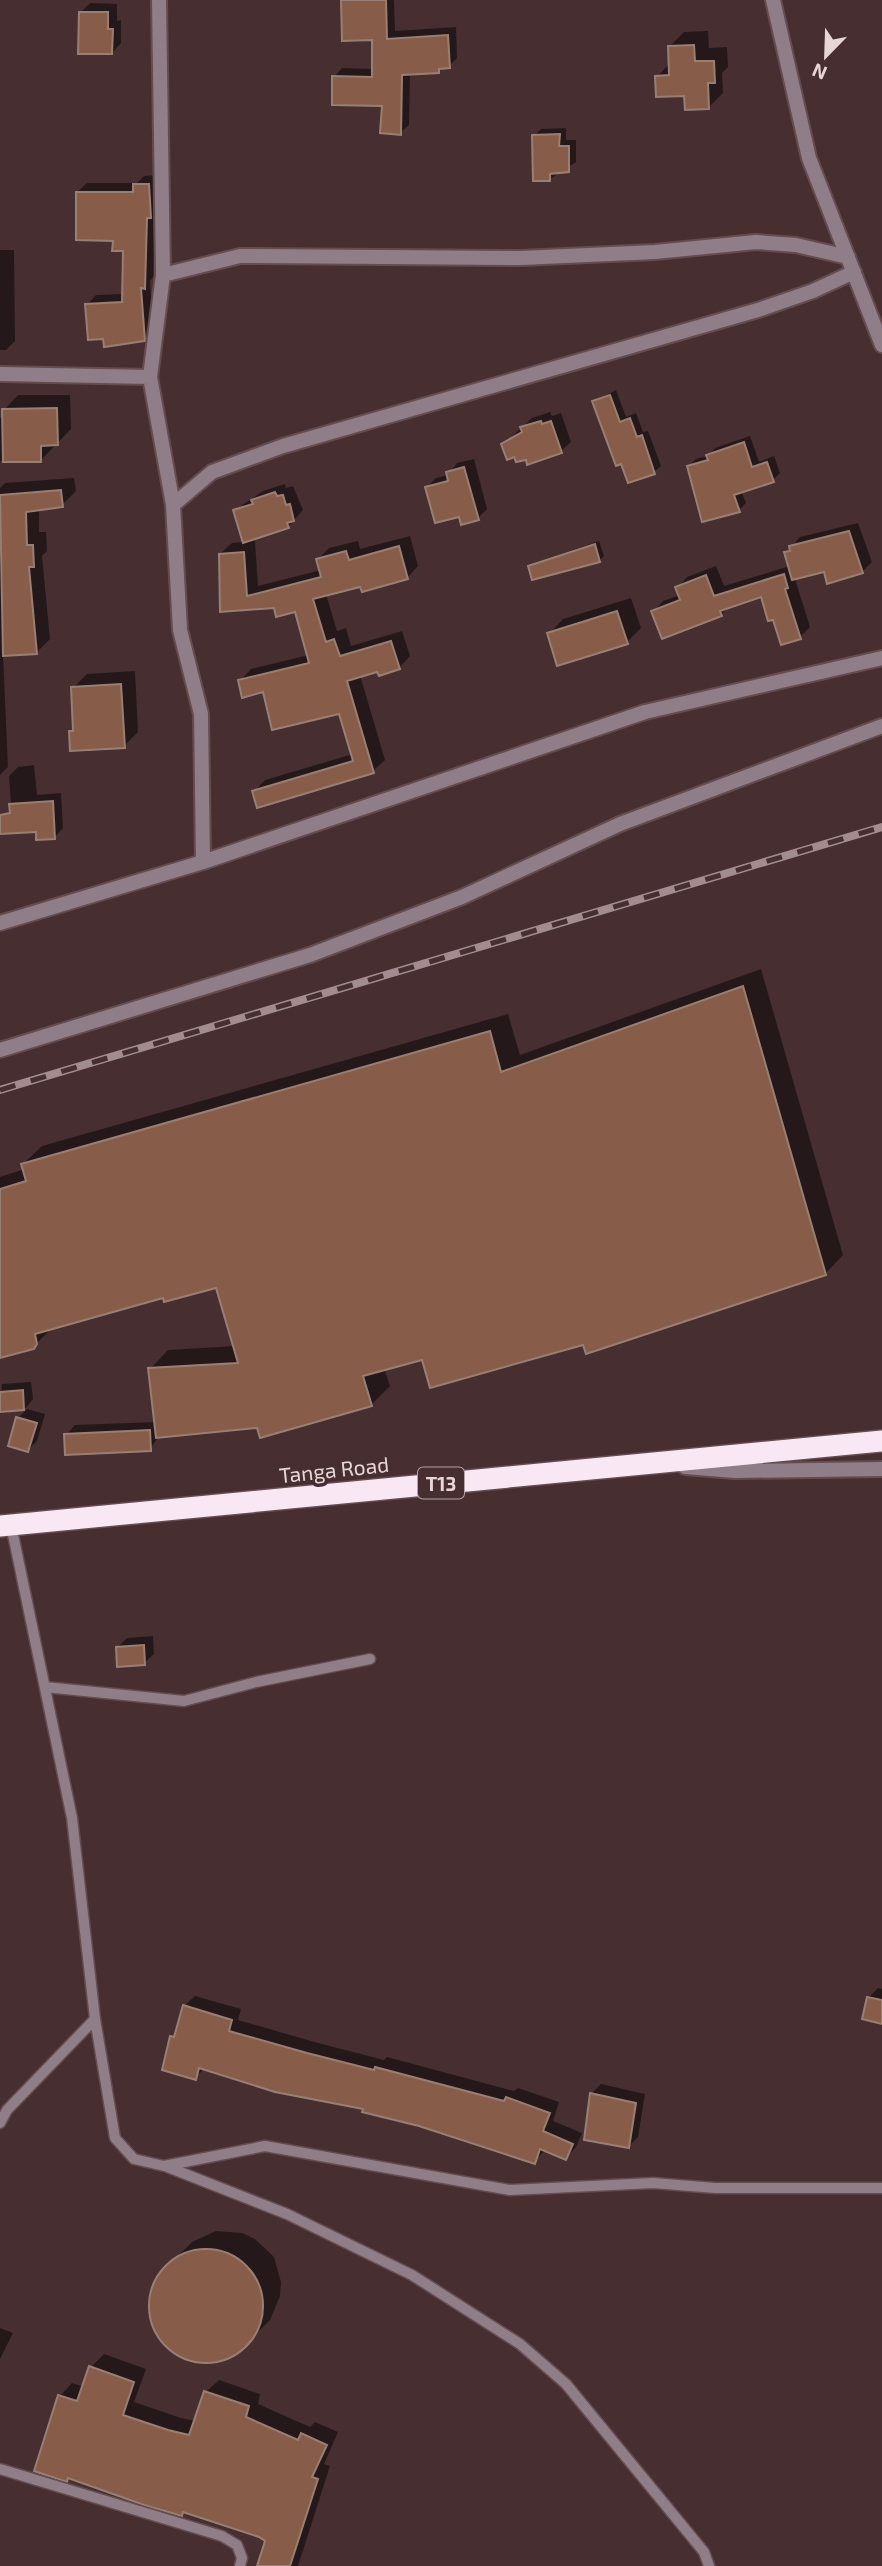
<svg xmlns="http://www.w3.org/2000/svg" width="882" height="2566" font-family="'Exo 2',sans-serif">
<rect width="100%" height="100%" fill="#472e31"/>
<path fill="#0007" d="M342,0H394L395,31L456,27L457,58L449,66L439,71L410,73L409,125L400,133L384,104L334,77L342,68L374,69V38Z
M90,3L117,4V21L121,20V43L112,53L81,12Z
M708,31L709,48L727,47L728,67L722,73L723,93L709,107L657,77L670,63L669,47L684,32Z
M566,128V140H576V162L550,179L534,136L541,129Z
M158,175L153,277L150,281L153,330L144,340L105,337L87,305L96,295L124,294L125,250L77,192L87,183H137L144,176Z
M0,250H14L15,341L6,350H0Z
M616,390L626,417L636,413L643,432L648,431L661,466L654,472L629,481L594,402Z
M18,395H70L71,429L41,460L0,461V418H4V410Z
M550,412L552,416L561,413L571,442L561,451L527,457L503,445L532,418Z
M750,436L759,462L774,456L780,473L773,480L741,491L746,503L739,510L689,466L696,459L708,456L715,448Z
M474,459L487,509L478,518L460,515L427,487L436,478L448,475L457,463Z
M74,478L76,491L62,505L39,508V532H46L47,551L42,556L50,639L36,653L3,654L8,767L0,775V488L5,483Z
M285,484L286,488L293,486L303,510L288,527L235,510L263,491Z
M858,523L872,562L862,572L825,570L795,579L810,627L800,637L774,617L762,595L729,607L721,615L653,612L663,601L680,595L677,588L687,577L716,566L724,586L790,566L786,553L800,537Z
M410,536L418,566L407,578L326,594L337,631L346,628L351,646L402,631L410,656L399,668L360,675L385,760L373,771L254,792L265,780L353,754L340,712L240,681L251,669L309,655L296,610L275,607L222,610L220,554L232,543L255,541L258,586L321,570L318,559L329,548L358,541L360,549Z
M599,541L604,556L600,560L534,578L530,567L534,563Z
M631,598L641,628L627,642L549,634L563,619Z
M135,671L138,732L124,746L71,732L75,728L73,688L87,674Z
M34,765L37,795L61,793L63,828L55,837L37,830L13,832L9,776L18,767Z
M761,969L843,1255L825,1274L584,1343L423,1357L384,1368L390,1386L371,1405L258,1426L159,1436L150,1449L66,1435L75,1425L156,1422L150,1369L168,1350L235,1346L218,1286L164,1296L53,1327L33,1347L0,1356V1177L25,1169L23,1164L42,1146L508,1014L520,1055Z
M31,1382L33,1399L26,1408L0,1410L2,1384Z
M27,1409L45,1414L37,1441L28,1450L18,1418Z
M153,1636L154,1654L144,1663L118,1647L127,1638Z
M878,1988L882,1989V2022L869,1997Z
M195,1996L241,2009L238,2020L318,2043L384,2060L387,2057L514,2091L518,2088L559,2102L553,2121L582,2133L576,2147L566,2158L546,2149L534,2162L365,2108L205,2068L195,2078L172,2037L178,2031L184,2006Z
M601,2084L645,2094L638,2137L628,2147L591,2094Z
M216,2231L242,2233L255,2239L274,2257L281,2282L280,2296L270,2320L241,2349L216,2360L190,2358L167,2344L159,2334L151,2309L152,2296L162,2271L182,2252L192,2242Z
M0,2328L13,2333L0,2359Z
M104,2354L146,2369L134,2402L181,2418L196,2421L206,2392L219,2380L260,2394L258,2404L310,2427L315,2422L338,2432L324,2464L330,2466L298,2566H258L267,2540L185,2511L181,2514L70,2477L67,2480L60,2396L72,2383L84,2387L91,2367Z"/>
<path fill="#875d4a" stroke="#997f73" stroke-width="2" d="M341,0H386L387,39L448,35L450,68L439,69V73L402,75L401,135L380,133L382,106L332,105V76L372,77V40L342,41Z
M79,12H108V29H113L112,54H78Z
M694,45L695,61H714L715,83H708L709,109L685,110L684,96L656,97L655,76L669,75L668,46Z
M560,134L559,146H569V172L550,174V181H533L532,135Z
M133,184H149L151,218H147L145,289L141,288L145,341L104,347L103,339L88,340L85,304L122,302L123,251H112L113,241L76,240V192H133Z
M610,395L620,422L630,418L637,437L642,435L655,474L628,483L621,464L616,466L592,401Z
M57,408L58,445L41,446V462H3L2,409Z
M541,421L542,424L551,421L562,453L527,465L526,460L516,462L514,457L507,460L501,444L522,432L520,427Z
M744,442L752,467L767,462L774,482L734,495L740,512L702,522L687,466L708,460L706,455Z
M464,467L479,520L461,525L459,517L435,523L425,487L448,481L446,472Z
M61,490L63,507L26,512L27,545H33L34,567H29L37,654L3,656L0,495Z
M275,492L277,496L283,495L286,505L290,504L294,521L287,523L289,528L243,543L233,510L253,504L251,500Z
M849,531L863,573L827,584L824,572L792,580L784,552L790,551L789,546Z
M595,544L600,562L532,580L528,566Z
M399,546L408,579L362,592L360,587L313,599L326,642L334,639L340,656L391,641L400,669L379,676L377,672L347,681L374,773L257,808L252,791L353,761L339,714L272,730L263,692L242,698L238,680L309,663L295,612L276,617L274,608L220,612L219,554L244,552L247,596L321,577L316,559L346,551L349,560Z
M784,574L788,588L785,589L801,639L781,645L773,620L768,621L761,597L720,611L722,616L662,639L651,611L680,600L675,587L706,575L714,596Z
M617,611L628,644L557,666L547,633Z
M121,684L125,748L70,751L69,731H73L71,687Z
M53,801L55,839L36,840V832L0,834V815L10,813L9,804Z
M743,986L826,1275L586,1354L583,1345L430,1388L422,1360L363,1376L372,1406L260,1438L257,1428L156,1438L148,1368L238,1363L216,1288L164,1302L163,1298L35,1334L37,1344L34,1349L0,1358V1189L26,1181L21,1164L490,1031L501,1072Z
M23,1390L24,1410L0,1412V1392Z
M16,1417L37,1423L28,1452L8,1446Z
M150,1430L151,1451L65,1455L64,1434Z
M144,1645L145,1665L117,1667L116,1647Z
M867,1997L882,2000V2024L862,2019Z
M183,2005L232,2020L229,2031L307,2053L374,2070L375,2067L504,2101L506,2097L550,2113L543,2131L573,2144L566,2160L540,2149L535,2164L419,2126L362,2112L363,2109L275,2092L199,2068L196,2080L162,2070L170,2036L174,2037Z
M590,2093L636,2103L629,2148L584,2140Z
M149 2306a57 57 0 1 1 114 0a57 57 0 1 1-114 0Z
M89,2366L134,2382L123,2415L168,2430L189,2435L204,2391L249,2406L246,2417L298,2440L301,2433L327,2445L312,2477L318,2479L290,2566H257L265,2541L259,2537L183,2512L182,2516L144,2505L68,2478L67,2482L34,2471L58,2395L77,2401Z"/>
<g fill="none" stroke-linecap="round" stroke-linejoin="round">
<g stroke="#644c4f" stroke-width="13">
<path id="lane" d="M11,1525L72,1818L95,2019L115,2138L134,2159L164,2166L265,2146L510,2190L653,2183L715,2188H882
M45,1687L184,1701L256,1682L370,1659
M0,2123L7,2110L95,2019
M165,2166L287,2214L412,2275L520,2344L566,2384L704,2552L709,2566
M0,2469L222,2536L237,2545L242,2558L240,2566"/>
</g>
<g stroke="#644c4f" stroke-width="18">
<path id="street" d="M159,0L163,275L150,377L173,505L180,630L201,714L203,862
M773,0L809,158L882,345
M163,275L240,256L521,258L655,252L756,242L796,245L848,257
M0,374L150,377
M173,505L212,472L283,446L758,310L813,291L854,272
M0,923L203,862L645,712L882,658
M0,1050L310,955L462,897L620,824L882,726
M685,1467L735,1471L882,1469"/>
</g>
<g stroke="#644c4f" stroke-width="24">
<path id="highway" d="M0,1526L882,1441"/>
</g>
<use href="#lane" stroke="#8f7d88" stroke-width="10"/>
<use href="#street" stroke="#8f7d88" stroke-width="14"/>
<use href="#highway" stroke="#f9e7f3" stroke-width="21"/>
<g stroke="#a18d8f" stroke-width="8">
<path id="rail" d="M0,1090L882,827"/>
</g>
<use href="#rail" stroke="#472e31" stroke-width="5" stroke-dasharray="16" stroke-linecap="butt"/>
</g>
<g text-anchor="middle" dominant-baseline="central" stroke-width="7" stroke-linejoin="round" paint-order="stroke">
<rect fill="#472e31" stroke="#b6a4a5" stroke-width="2" x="418" y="1467.5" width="46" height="31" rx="5"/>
<g font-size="19" font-weight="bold" fill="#e6d6d7">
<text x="441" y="1483">T13</text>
</g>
<g font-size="21" fill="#e6d6d7" stroke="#472e31">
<text transform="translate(334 1469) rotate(-6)">Tanga Road</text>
</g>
</g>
<g transform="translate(826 56) rotate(203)" stroke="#472e31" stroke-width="5" paint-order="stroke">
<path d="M0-5L12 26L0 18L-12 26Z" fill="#e6d6d7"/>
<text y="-10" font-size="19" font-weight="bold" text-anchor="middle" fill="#e6d6d7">N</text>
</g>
</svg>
